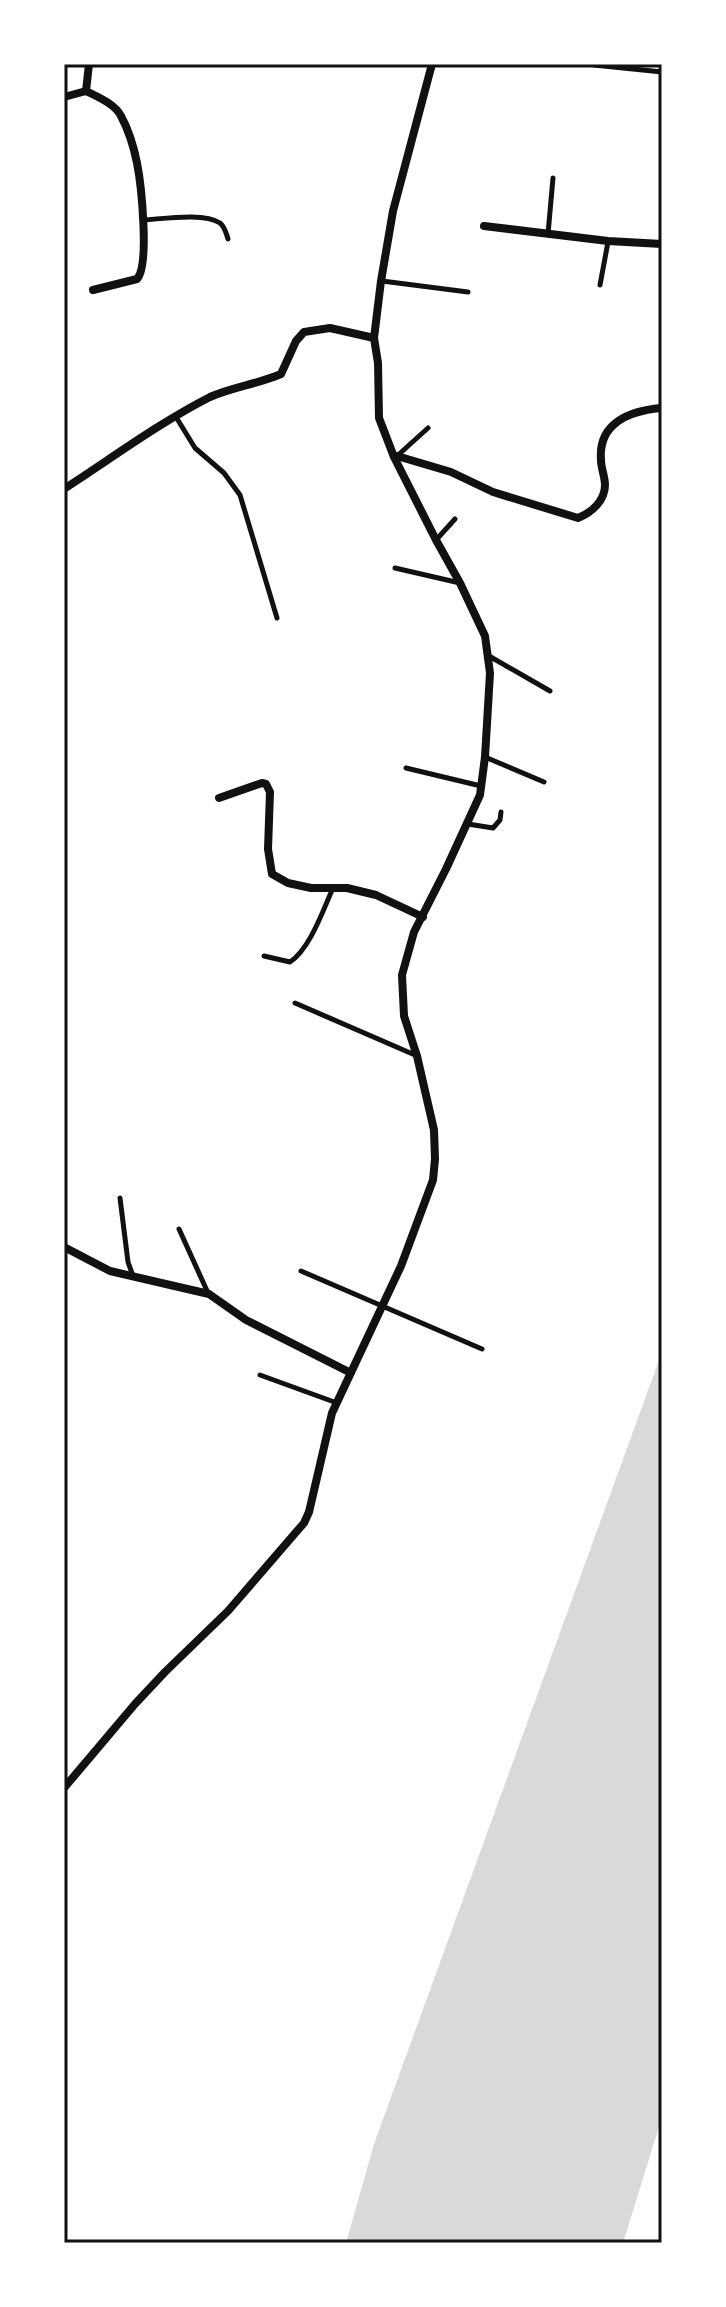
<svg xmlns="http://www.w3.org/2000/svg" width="726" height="2307" font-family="Quicksand,sans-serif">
<rect width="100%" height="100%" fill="#fff"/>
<path fill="#d9d9d9" d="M662,1352V2117L623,2243H346L374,2144Z"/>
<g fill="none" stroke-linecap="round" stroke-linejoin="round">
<path stroke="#111" stroke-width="5" d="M594,65L662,72
M143,220C162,219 204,212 220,223C225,227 226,233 228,239
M548,234L553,178
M382,281L468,292
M600,285L608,242
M176,417L195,448L224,473L240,495L277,618
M397,456L428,428
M436,540L455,519
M395,568L460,583
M489,656L550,691
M485,757L544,782
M406,768L481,786
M468,824L493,828L500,820L501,812
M264,956L290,962C310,949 323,910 333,888
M295,1003L415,1055
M120,1198L128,1262L133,1276
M179,1229L208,1293
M301,1271L482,1349
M260,1375L337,1403"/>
<path stroke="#111" stroke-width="8" d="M86,91C98,97 115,104 121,116C128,129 134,148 137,163C141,183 150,265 137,279L93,290
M64,97L86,91L89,64
M484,226L608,241L662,244
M394,457L397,456L451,472L493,492L578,518C591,513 605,501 605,485C605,477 601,468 601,460C598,423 629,411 661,408
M64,489C112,458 159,423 210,397C232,387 258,384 281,374L296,341L304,332L330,328L374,338
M219,798L262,783L266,784L270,792L268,849L272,874L288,883L311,888H347L376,895L423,917
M64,1247L110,1271L209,1294L246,1320L351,1373
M64,1788L135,1704L165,1672L228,1611L304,1523L309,1512L332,1413L401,1266L433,1180L435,1159L434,1130L417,1056L404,1016L402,975L414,932L446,869L480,795L485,757L490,673L485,636L460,583L436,540L394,457L379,418L378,363L374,338L381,281L393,211L432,64"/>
</g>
<rect width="726" height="2307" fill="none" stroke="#ffffff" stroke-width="132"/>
<rect x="66" y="66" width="594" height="2175" fill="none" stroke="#111" stroke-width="3"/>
</svg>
